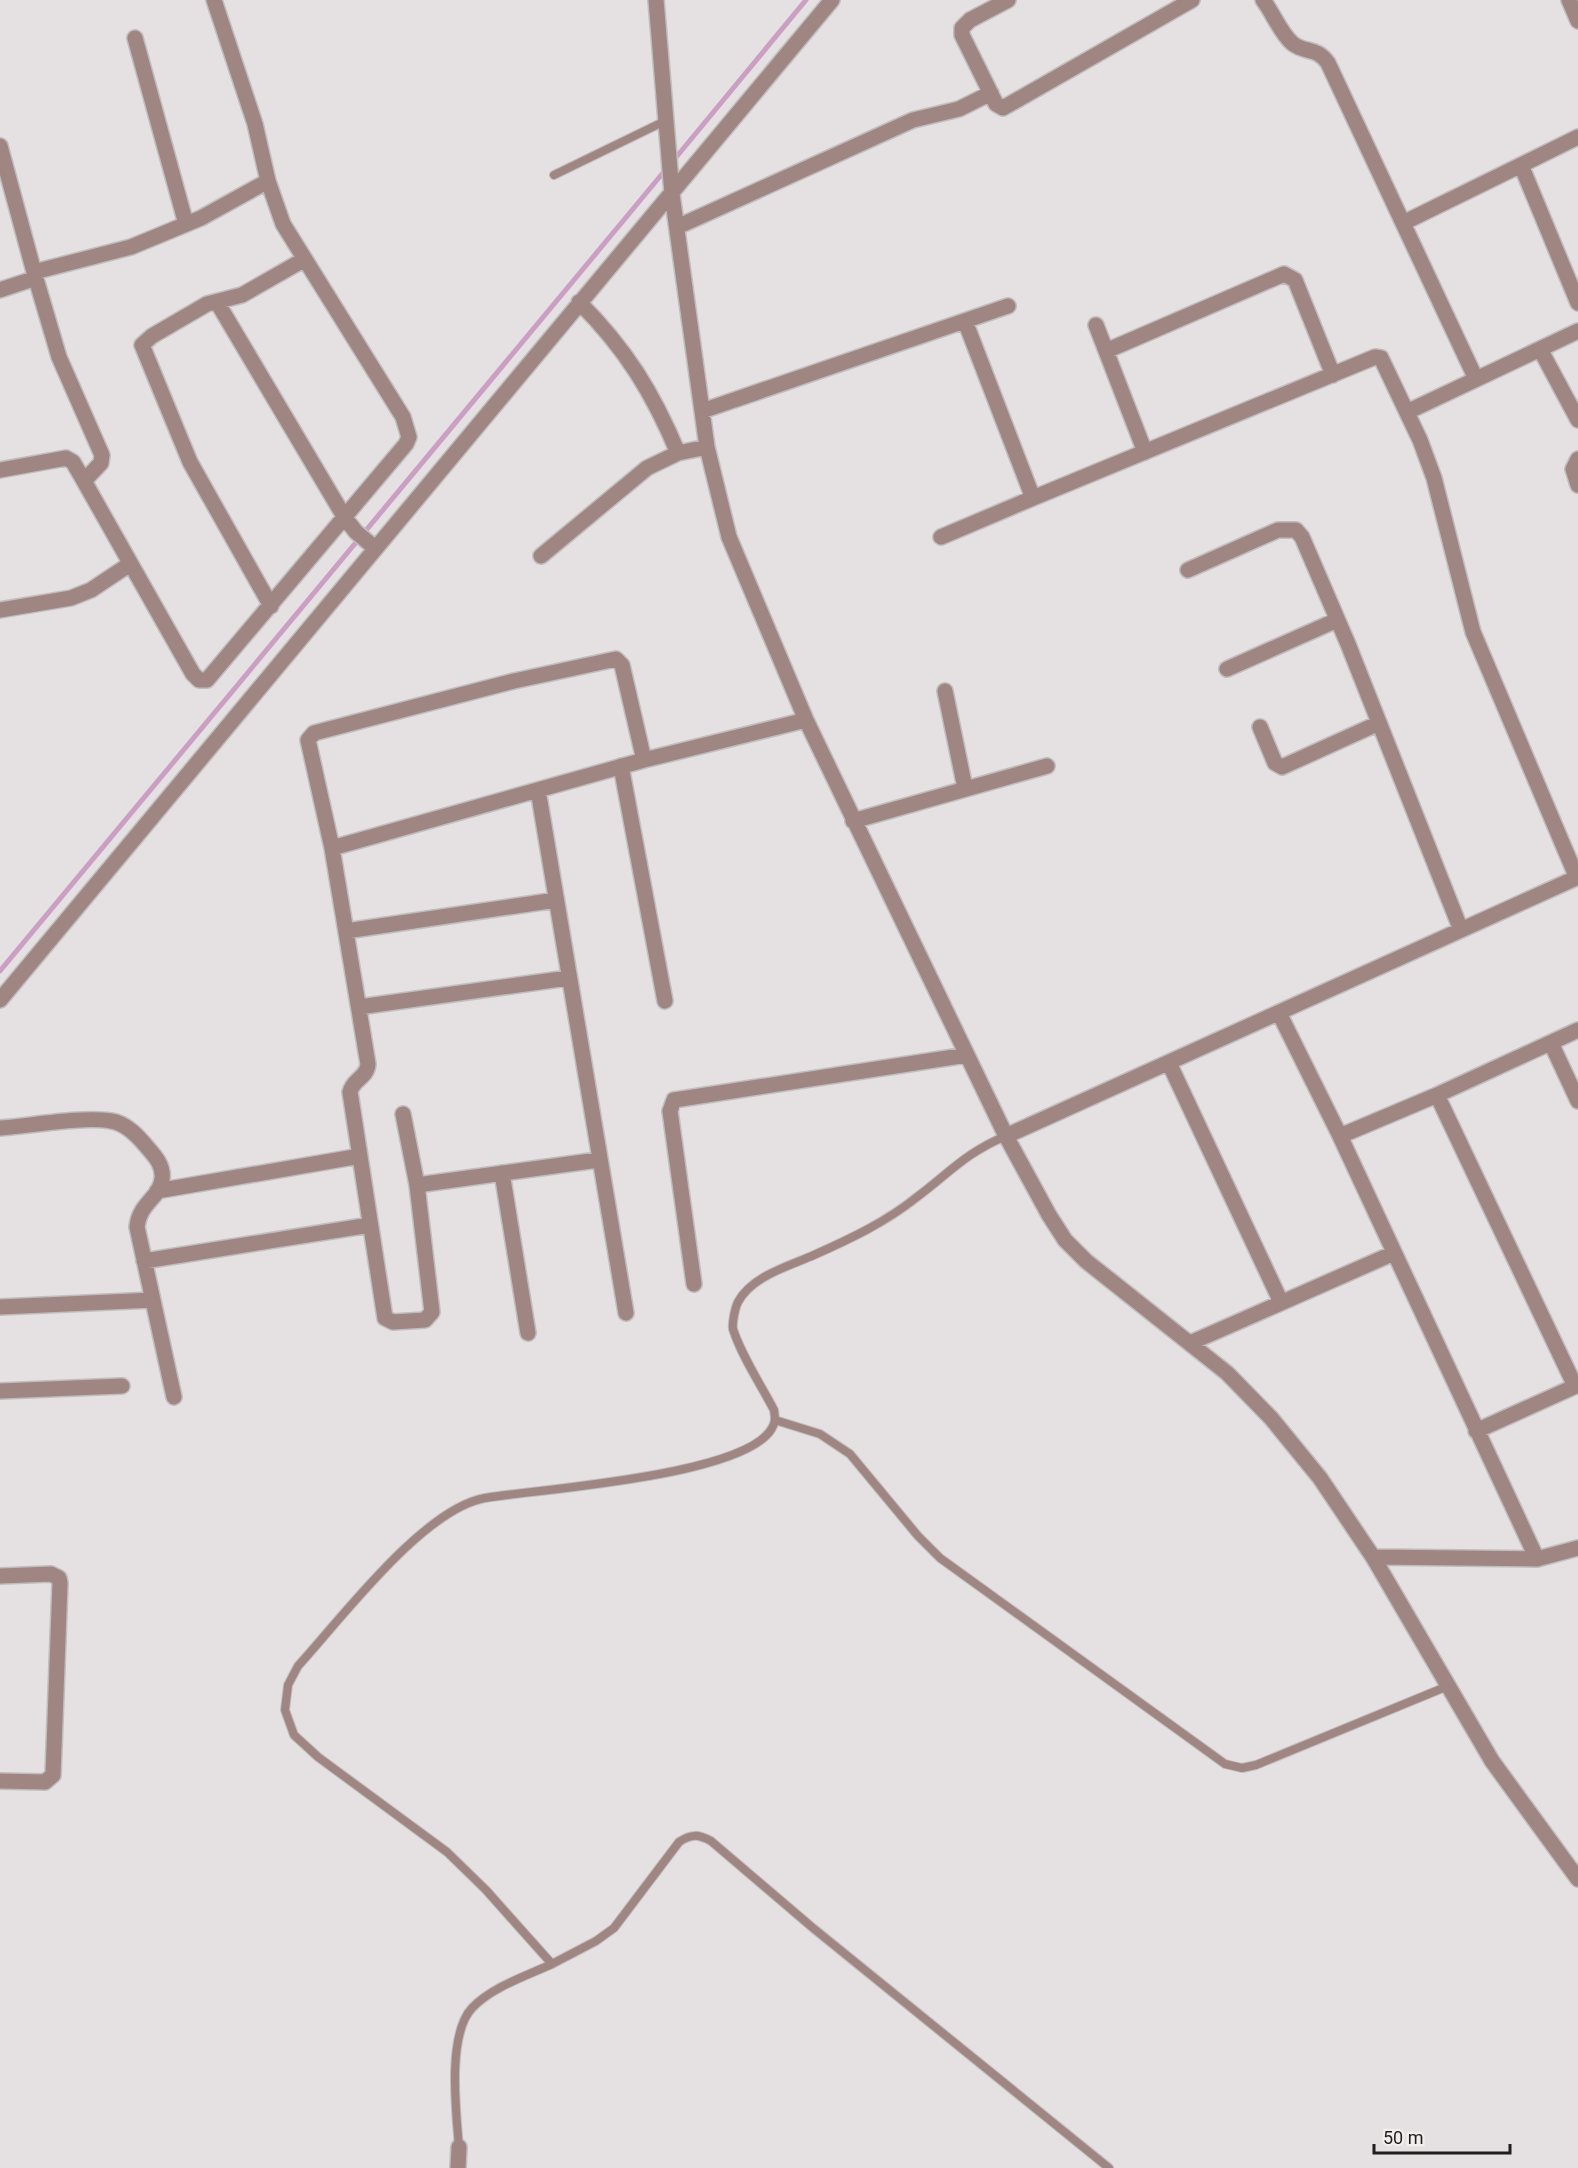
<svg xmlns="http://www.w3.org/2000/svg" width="1578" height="2168" font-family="Roboto,sans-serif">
<rect width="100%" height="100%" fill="#e5e0e1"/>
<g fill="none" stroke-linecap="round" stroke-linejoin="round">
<path stroke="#ca9fc3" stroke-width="5" d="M673,161L806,0
M0,971L667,168"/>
<g stroke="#c1bdbe" stroke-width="10">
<path id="lane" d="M554,175L665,121
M775,1420L820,1434L850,1454L918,1536L940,1558L1225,1764L1242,1768L1256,1765L1448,1686
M552,1964L596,1941L614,1928L679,1842C691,1834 698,1834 711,1841L813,1928L1109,2168
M459,2147C456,2112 447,2035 472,2008C492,1987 526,1976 552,1964L486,1890L447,1852L318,1757L294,1735L285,1710L288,1685L298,1666C341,1619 423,1509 485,1498C540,1489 746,1476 772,1428C776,1422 775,1417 774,1410C761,1385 741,1355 733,1329C732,1323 735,1308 738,1302C752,1276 789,1266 814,1255C850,1239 886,1222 917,1197C950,1172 967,1152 1006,1136"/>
</g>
<g stroke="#c1bdbe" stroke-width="18">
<path id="street" d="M656,0L672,194L707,447L729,537L806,720L1006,1136L1049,1215L1065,1240L1086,1261L1227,1373L1271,1418L1320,1478L1373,1557L1492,1761L1578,1879
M1008,0L970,20L962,28V35L996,104L1003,108L1192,0
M1263,0C1273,13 1280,32 1292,43C1305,54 1316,46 1328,63L1476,379
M1569,0L1578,21
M135,38L186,224
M0,146L34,272L131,247L201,218L268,181
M1521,165L1578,303
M1403,223L1578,137
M677,227L913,120L959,109L991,93
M34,272L59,357L102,455L101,463L84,481L193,674L199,680H207L406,444L409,437L403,417L283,224L268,181L255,124L214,0
M0,290L36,278
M217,302L345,518L356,532L375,548
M579,302C626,349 653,393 678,453
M965,321L1033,498L1375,357L1381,358L1420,440L1434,478L1473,632L1577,878
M1096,325L1145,452
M1540,349L1578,420
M1106,351L1284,274L1295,280L1333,375
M702,411L1008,306
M1407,412L1578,331
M1578,459L1573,469L1578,485
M0,470L66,458L73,462L84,481
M941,537L1033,498
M541,556L647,468L678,453L707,447
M1188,570L1278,530H1296L1302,537L1348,644L1461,930
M271,606L190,462L142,345L152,336L207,304L242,295L305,259
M0,610L71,598L91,590L130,564
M1227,669L1337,620
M945,691L965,788
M1260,727L1275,763L1282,767L1379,723
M621,766L665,1001
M538,790L626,1313
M853,821L1047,766
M332,848L308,740L314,733L514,681L616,659L622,665L644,760
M346,931L556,900
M0,1000L832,0
M359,1007L568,978
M1279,1013L1340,1136L1537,1559
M1551,1043L1578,1101
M1169,1063L1281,1302
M1437,1095L1575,1386
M403,1114L417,1185
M0,1128C30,1126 83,1116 111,1121C126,1123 138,1136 147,1147C155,1156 164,1166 162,1179C160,1198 139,1203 137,1227L174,1397
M1006,1136L1578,877
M1340,1136L1437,1095L1578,1030
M598,1160L417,1185L432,1312L425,1320L393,1322L385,1318L350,1092C353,1079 367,1078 368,1064L332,848L644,760L806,720
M502,1173L528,1333
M157,1191L360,1156
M144,1261L370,1225
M694,1284L670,1111L674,1100L967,1055
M0,1307L153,1300
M1190,1343L1394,1253
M0,1391L122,1386
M1476,1431L1578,1385
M1373,1557L1537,1559L1578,1548
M0,1576L51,1574L59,1578L60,1583L53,1775L45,1782L0,1781
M458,2168L459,2147"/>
</g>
<use href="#lane" stroke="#9f8682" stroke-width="8"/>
<use href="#street" stroke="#9f8682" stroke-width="15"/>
</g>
<path d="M1374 2144v9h136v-9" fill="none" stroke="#1f1d1d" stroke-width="3"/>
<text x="1383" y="2144" font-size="18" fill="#1f1d1d" stroke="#f3eeee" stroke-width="4.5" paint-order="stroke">50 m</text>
</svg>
